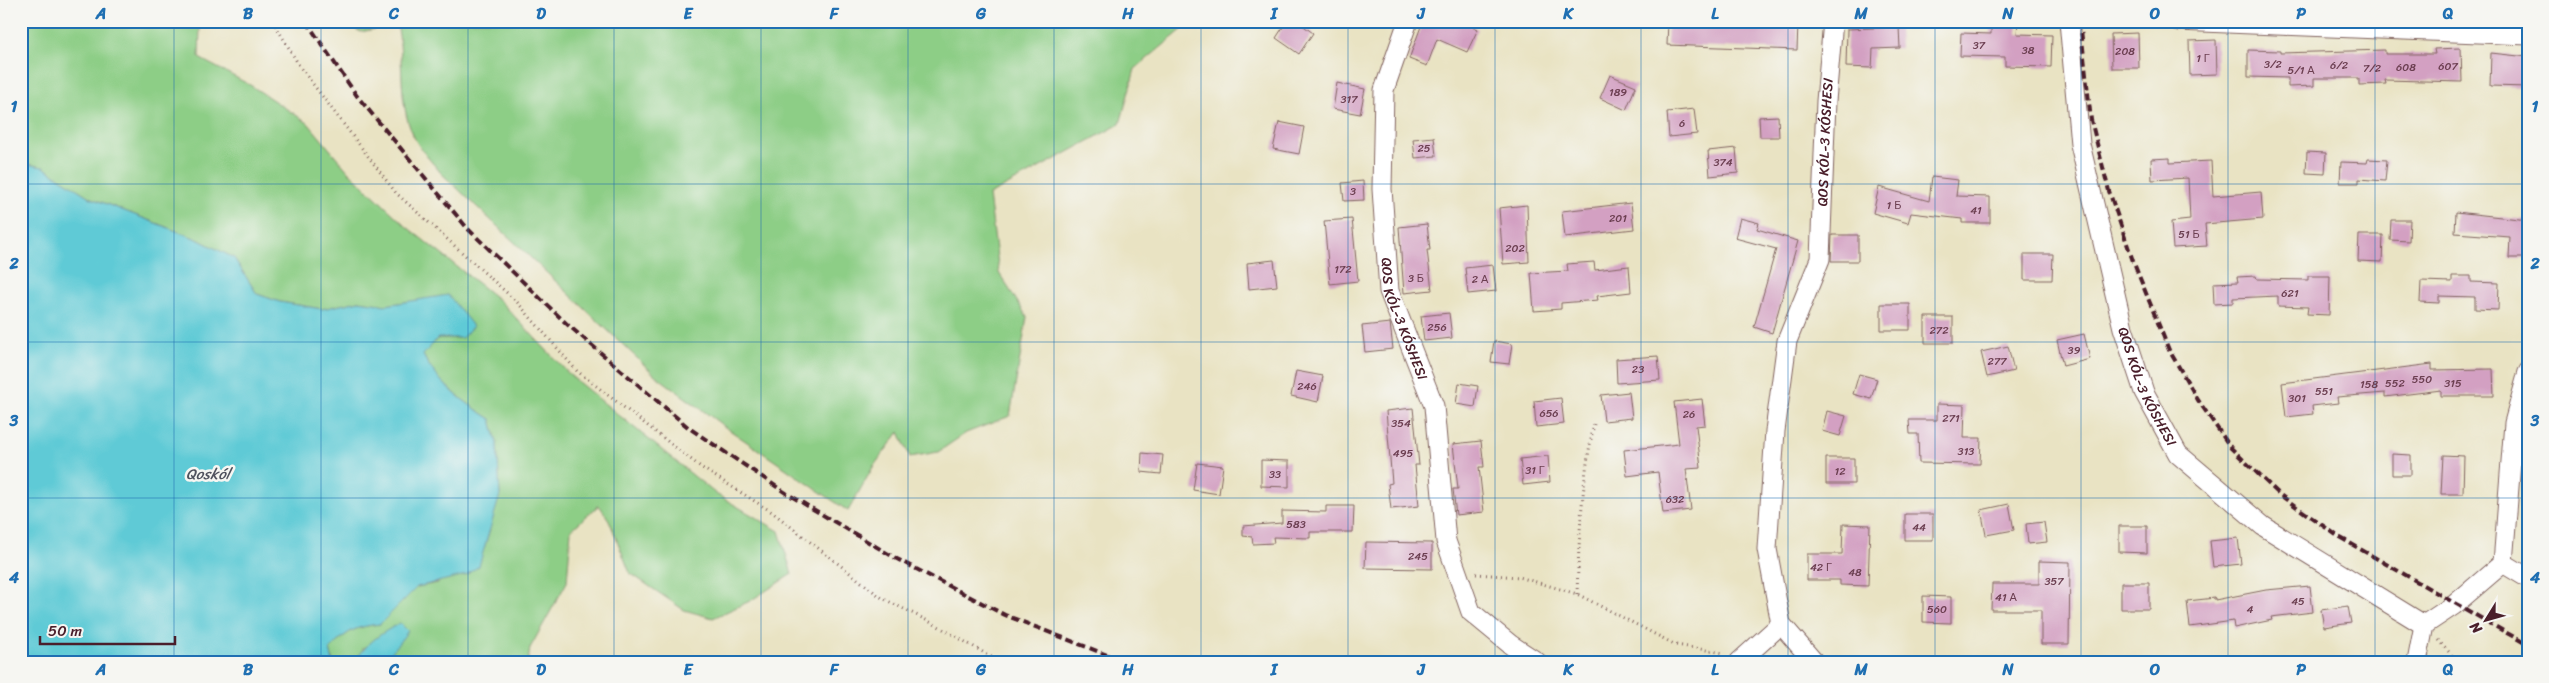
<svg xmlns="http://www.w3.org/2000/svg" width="2549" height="683" font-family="Sriracha,sans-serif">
<rect width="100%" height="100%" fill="#f6f6f2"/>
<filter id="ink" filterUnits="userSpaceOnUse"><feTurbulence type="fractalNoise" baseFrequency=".02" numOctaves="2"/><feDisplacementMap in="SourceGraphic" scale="10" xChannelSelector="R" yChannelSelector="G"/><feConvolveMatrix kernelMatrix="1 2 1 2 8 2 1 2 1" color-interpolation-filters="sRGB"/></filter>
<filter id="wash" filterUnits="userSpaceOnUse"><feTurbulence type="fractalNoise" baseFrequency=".0096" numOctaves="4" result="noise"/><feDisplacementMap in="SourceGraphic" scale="20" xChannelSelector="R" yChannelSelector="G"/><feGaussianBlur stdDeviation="1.12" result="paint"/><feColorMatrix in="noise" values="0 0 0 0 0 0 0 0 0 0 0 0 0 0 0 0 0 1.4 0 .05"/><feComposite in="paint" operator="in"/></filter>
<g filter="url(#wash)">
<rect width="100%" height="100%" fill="#e9e3c3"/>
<path fill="#8dce86" stroke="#6c7658" d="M21,21H205L200,26L199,58L250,85L308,123L348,171L407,227L499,300L572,377L716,494L779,531L792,574L750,601L713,618L684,610L630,573L609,520L599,505L571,530L567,582L530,648L528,662H384L392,653L364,647L355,662H333L330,649C348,631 354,627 380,624L417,587L438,583L500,495L497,443L491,419C464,402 437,383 423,355L438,338H462L415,301L386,305L359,301L322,309L280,302L257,294L234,258L197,239L91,198L43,167L21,163Z
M340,21H1183L1184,28L1135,69L1120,124L989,195L999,273L1027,317L1010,416L966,433L938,452L910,457L899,432L873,467L848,511L725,427L655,375L441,173C432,162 419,149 413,135C397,100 405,61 397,24L361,32Z"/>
<path fill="#5ecad6" stroke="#547480" d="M21,163L43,167L91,198L197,239L234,258L257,294L280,302L322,309L359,301L386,305L448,295L473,326L462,338H438L423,355C437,383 464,402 491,419L497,443L500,495L479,566L466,575L417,587L380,624C354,627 348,631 330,649L333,662H21Z
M400,623L408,631L384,662H355C366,643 380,634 400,623Z"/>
<g id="blocks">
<path fill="#d3a0c2" d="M1287,21H1297L1313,33L1299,54L1276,38Z
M1423,21H1461L1478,29L1467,52L1437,39L1427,66L1409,59Z
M1668,21L1798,24L1797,50L1667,45Z
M1991,21H2018L2017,34L2052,35L2051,67L2005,66V57L1960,56L1961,33L1991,34Z
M1899,27L1900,48L1873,49L1872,68L1846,67L1847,29Z
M2138,33L2139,68H2112L2111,34Z
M2216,40L2217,74L2190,75L2189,41Z
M2461,48L2462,82L2385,80L2386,84L2359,85V78H2314V86L2288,87V78L2248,77V50L2280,51V53L2385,50V54H2435L2434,49Z
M2491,53L2528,57V87L2490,86Z
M1610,75L1636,86L1626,110L1600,98Z
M1337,83L1365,89L1360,114L1333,109Z
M1694,109L1697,134L1669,137L1667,112Z
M1778,116L1779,137H1760L1759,117Z
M1279,122L1304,127L1299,154L1273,149Z
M1434,137L1436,156L1415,158L1413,139Z
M1736,148L1738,173L1710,176L1708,151Z
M2307,152L2326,153L2325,174L2306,173Z
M2170,158V163L2211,161L2213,196L2261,192L2263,219L2205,224L2207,246L2173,248L2171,222L2190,220L2188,178L2152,180L2151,159Z
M2368,159L2387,160L2385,181L2359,179V183H2340L2341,162L2367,163Z
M1932,177L1958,180L1956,196L1990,197V223H1962V219L1911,213L1908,223L1873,213L1879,187L1929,201Z
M1363,181L1364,200L1344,201L1342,183Z
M1631,203L1634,229L1565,237L1562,211Z
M1527,205L1529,262L1503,264L1499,208Z
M2456,212L2528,220V258H2509L2510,237L2455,233Z
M1740,218L1759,223L1757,229L1798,241L1772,333L1754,327L1776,249L1735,238Z
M1352,219L1358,281L1330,284L1324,221Z
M2391,220H2410L2409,241L2390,240Z
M1427,224L1430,250H1427L1432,290L1404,293L1399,227Z
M1832,235H1858V261H1831Z
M2359,235H2383L2382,262L2358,261Z
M2024,254H2053L2052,280H2024Z
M1274,260L1277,286L1249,289L1247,263Z
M1594,262L1595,270L1629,266L1631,292L1597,296L1598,300L1561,303V309L1534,311L1531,273L1568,271L1567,264Z
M1493,265L1496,291L1468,294L1465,268Z
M2256,276L2257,279L2308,280V276H2330L2329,315L2307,314L2308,307L2278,306V296L2233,298V303L2214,304L2213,283L2238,282L2237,277Z
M2452,276H2471V282L2499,283L2498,310L2475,309V297L2439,296V303L2420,302L2421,281L2452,282Z
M1881,304H1910V330H1881Z
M1449,313L1452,338L1424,341L1421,316Z
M1925,317H1953V343H1925Z
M1390,323L1393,349L1365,352L1362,326Z
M2084,334L2090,359L2063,366L2057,340Z
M1494,341L1512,344L1509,364L1491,362Z
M2008,346L2014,371L1987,377L1981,352Z
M1658,356L1660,380L1617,383L1616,359Z
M2432,364V370L2493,369L2494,396H2441V390L2385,397V393L2337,397L2338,403L2312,406L2313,414L2286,417L2282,383Z
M1296,371L1323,376L1318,402L1291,396Z
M1859,374L1877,379L1871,399L1853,394Z
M1459,383L1478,386L1475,407L1456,404Z
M1629,392L1632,418L1604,421L1601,395Z
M1561,398L1564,424L1536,427L1534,401Z
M1702,399L1705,425L1696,426L1701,468L1686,469L1691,510L1663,513L1658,472L1627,476L1624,450L1679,444L1674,402Z
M1937,404L1965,405L1964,438H1981L1980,464L1919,463L1918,434H1910L1909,420H1937Z
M1413,408L1419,465H1415L1419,506L1391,509L1388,484L1392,483L1386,411Z
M1827,411L1846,416L1840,436L1822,431Z
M1481,441L1484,467H1479L1484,512L1456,515L1453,489H1458L1453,444Z
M1142,453L1163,455L1161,474L1141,472Z
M2392,454L2411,455V475H2392Z
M2443,455L2464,456L2463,494H2441Z
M1548,456L1550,482L1523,485L1520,459Z
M1826,458H1854V484H1826Z
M1261,460L1289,461V487L1261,486Z
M1197,463L1223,466L1219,494L1193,490Z
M2009,504L2014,530L1986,535L1981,510Z
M1326,506H1354L1353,532H1310V538L1273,537L1274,543L1253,544L1252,537L1243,536V526L1282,523V511L1326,512Z
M1905,514H1933V540H1905Z
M2044,522L2047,542L2028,544L2026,524Z
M1843,524L1870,525L1868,586L1840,585V580H1807V554H1842Z
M2119,526H2147V553L2119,552Z
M2238,538L2241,564L2213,567L2210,541Z
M1366,542L1432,543V569L1365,568Z
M2039,561L2070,562L2069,644H2041V610H1991L1992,584H2039Z
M2121,583H2149V609H2121Z
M2310,586L2313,612L2271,617L2272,620L2234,628L2233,621L2190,627L2187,601L2215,598V600L2266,590Z
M1923,596L1951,597V623L1923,622Z
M2348,606L2351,623L2324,627L2321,610Z"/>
</g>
</g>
<g filter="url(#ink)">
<use href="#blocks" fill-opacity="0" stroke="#826460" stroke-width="1"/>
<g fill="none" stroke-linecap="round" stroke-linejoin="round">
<g stroke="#826460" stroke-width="21">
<g id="minor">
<path id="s1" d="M1408,21L1384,90L1382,189L1389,291L1434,406L1446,541L1471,612L1511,645L1537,662"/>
<path id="s2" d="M2069,21L2080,144L2123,328L2144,392L2178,454L2263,526L2424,625"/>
<path d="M2178,21L2528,35"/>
<path d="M2503,563L2514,423L2528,372"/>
<path d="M2503,563L2528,578"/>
<path d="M1739,662L1781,624"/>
<path id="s3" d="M1814,662L1781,624L1767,549L1775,431L1787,341L1820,259L1826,101L1833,21"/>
<path d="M2417,662L2424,625L2454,605L2503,563"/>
</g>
</g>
<path stroke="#826460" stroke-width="3" stroke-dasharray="1 4" stroke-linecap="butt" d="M273,21L300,67L396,193L517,302L577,371L702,468L772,512L882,598L938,626L1000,662
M1476,574L1519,577L1577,594L1676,645L1724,653
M1577,594C1579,537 1582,480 1594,424
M2438,640L2458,662"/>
<use href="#minor" stroke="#fff" stroke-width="19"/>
<path stroke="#4a1f2b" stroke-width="4" stroke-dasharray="8 4" stroke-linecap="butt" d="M306,21L357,96L468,229L568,325L689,428L786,493L897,559L1005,615L1125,662
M2080,21L2091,120L2109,191L2133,261L2169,350L2198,400L2231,448L2280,495L2339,537L2528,645"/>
</g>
</g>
<path fill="none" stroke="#1f6fb2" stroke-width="1" stroke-opacity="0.55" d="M174,21V662M321,21V662M468,21V662M614,21V662M761,21V662M908,21V662M1054,21V662M1201,21V662M1348,21V662M1495,21V662M1641,21V662M1788,21V662M1935,21V662M2081,21V662M2228,21V662M2375,21V662M21,184H2528M21,342H2528M21,498H2528"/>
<g text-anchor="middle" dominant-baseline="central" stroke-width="5" stroke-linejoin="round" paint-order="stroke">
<g font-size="11" fill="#6c3f51">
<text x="1979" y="45">37</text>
<text x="2028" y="50">38</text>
<text x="2125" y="51">208</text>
<text x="2203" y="58">1 Г</text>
<text x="2273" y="64">3/2</text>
<text x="2339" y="65">6/2</text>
<text x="2448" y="66">607</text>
<text x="2406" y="67">608</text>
<text x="2372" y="68">7/2</text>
<text x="2301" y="70">5/1 А</text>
<text x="1618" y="92">189</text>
<text x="1349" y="99">317</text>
<text x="1682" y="123">6</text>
<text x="1424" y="148">25</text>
<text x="1723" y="162">374</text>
<text x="1353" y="191">3</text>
<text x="1894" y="205">1 Б</text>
<text x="1976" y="210">41</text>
<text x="1618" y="218">201</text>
<text x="2189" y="234">51 Б</text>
<text x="1515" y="248">202</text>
<text x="1343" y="269">172</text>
<text x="1416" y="278">3 Б</text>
<text x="1480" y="279">2 А</text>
<text x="2290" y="293">621</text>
<text x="1437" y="327">256</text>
<text x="1939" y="330">272</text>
<text x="2074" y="350">39</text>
<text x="1997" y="361">277</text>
<text x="1638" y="369">23</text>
<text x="2422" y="379">550</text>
<text x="2395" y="383">552</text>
<text x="2453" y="383">315</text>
<text x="2369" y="384">158</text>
<text x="1307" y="386">246</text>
<text x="2324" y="391">551</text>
<text x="2297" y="398">301</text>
<text x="1549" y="413">656</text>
<text x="1689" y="414">26</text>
<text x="1951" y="418">271</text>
<text x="1401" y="423">354</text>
<text x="1966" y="451">313</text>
<text x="1403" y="453">495</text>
<text x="1535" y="470">31 Г</text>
<text x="1840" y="471">12</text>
<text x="1275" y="474">33</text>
<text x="1675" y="499">632</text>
<text x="1296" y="524">583</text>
<text x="1919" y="527">44</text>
<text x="1418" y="556">245</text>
<text x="1821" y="567">42 Г</text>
<text x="1855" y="572">48</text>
<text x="2054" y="581">357</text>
<text x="2006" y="597">41 А</text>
<text x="2298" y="601">45</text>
<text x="1937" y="609">560</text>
<text x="2250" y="609">4</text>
</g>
<g font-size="14" fill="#4a1f2b" stroke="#f6f6f2">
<text stroke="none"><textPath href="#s3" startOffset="541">QOS KÓL-3 KÓSHESI</textPath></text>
<text stroke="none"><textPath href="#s1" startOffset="305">QOS KÓL-3 KÓSHESI</textPath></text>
<text stroke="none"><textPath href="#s2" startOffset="376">QOS KÓL-3 KÓSHESI</textPath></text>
</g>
<g font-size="15" font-style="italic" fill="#50525e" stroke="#f6f6f2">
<text x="208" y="474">Qoskól</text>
</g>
</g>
<rect width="2549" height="683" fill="none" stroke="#f6f6f2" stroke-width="55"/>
<g transform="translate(2486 620) rotate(233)" stroke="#f6f6f2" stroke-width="4" paint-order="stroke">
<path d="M0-4L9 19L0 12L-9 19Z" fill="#4a1f2b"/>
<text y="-8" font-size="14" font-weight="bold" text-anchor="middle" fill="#4a1f2b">N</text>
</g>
<path d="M40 636v8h135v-8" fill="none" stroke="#4a1f2b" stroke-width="2.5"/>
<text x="48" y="636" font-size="15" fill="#4a1f2b" stroke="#f6f6f2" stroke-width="4" paint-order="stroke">50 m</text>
<rect x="28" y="28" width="2494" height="628" fill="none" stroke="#1f6fb2" stroke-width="2"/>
<g font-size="16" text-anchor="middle" font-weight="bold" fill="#1f6fb2">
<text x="101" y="19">A</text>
<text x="248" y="19">B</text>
<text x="394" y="19">C</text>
<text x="541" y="19">D</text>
<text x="688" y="19">E</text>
<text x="834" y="19">F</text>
<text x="981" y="19">G</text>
<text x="1128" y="19">H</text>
<text x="1274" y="19">I</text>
<text x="1421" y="19">J</text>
<text x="1568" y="19">K</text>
<text x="1715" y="19">L</text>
<text x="1861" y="19">M</text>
<text x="2008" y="19">N</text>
<text x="2155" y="19">O</text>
<text x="2301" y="19">P</text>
<text x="2448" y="19">Q</text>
<text x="14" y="112">1</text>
<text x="2535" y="112">1</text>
<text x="14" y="269">2</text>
<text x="2535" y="269">2</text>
<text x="14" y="426">3</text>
<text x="2535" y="426">3</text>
<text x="14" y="583">4</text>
<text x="2535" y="583">4</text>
<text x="101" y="675">A</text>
<text x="248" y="675">B</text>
<text x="394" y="675">C</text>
<text x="541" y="675">D</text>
<text x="688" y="675">E</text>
<text x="834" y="675">F</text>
<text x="981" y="675">G</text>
<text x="1128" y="675">H</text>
<text x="1274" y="675">I</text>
<text x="1421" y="675">J</text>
<text x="1568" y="675">K</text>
<text x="1715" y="675">L</text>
<text x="1861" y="675">M</text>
<text x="2008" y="675">N</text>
<text x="2155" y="675">O</text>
<text x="2301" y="675">P</text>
<text x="2448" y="675">Q</text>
</g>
</svg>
